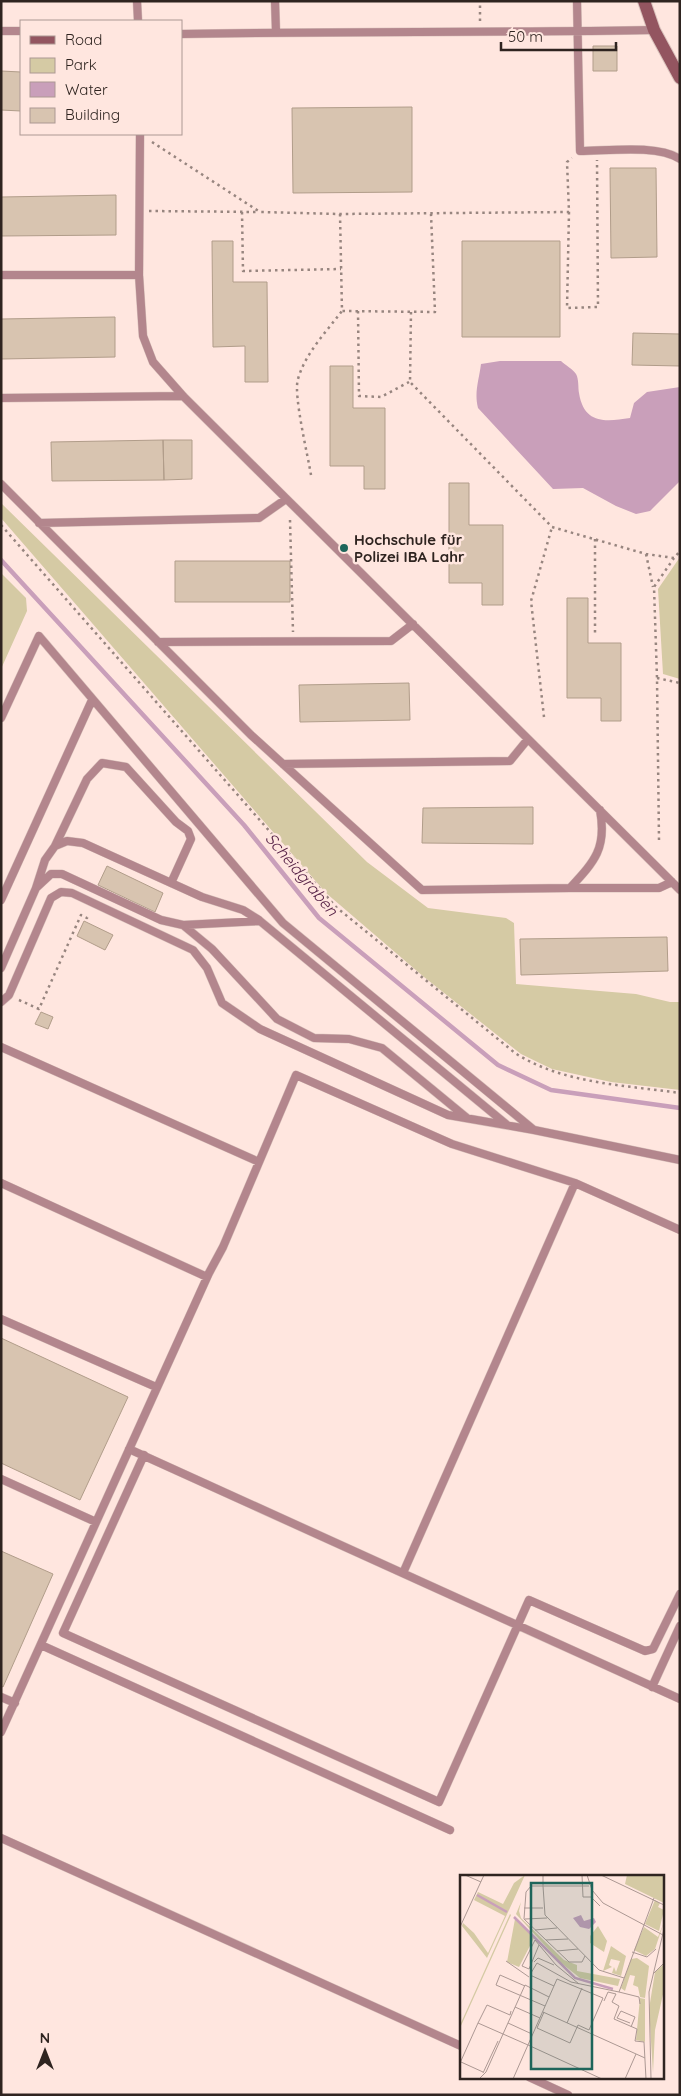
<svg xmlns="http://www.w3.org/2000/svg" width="681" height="2096" font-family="Quicksand,sans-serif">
<rect width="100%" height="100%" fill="#ffe6df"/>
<path fill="#d5caa4" d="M1,503L367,862L428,908L506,918L514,923L516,984L636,994L670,1002H680V1090L611,1082L552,1069L521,1054L424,977L326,893L1,518Z
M680,557V679L663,674L658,589Z
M1,573L26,598L27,611L1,669Z"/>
<path fill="#c99fba" d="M500,361H561C565,365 573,369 576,374C579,379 578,388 579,393C584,424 605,422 630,418L634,403L647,392L680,387V481L650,511L636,514L616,506L583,488L553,489L478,408C474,392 479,380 481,364Z"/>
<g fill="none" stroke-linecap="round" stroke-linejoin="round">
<path stroke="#c99fba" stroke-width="4.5" d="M1,560L244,825L319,918L498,1065L551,1090L680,1108"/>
</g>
<path fill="#d8c4b0" stroke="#b19d8a" d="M593,46H617V71H593Z
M1,71L21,72V111L1,110Z
M412,107V192L293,193L292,108Z
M610,168H656L657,257L611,258Z
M116,195V235L1,236V197Z
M212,241H233V282H267L268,382H245V346L213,347Z
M462,241H560V337H462Z
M115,317V357L1,359V319Z
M633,333L680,334V366L632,365Z
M330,366H353V408H385V489H364V466H330Z
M163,440L164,480L52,481L51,442Z
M163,440H192V479L164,480Z
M449,483H469V525H503V605H482V583H449Z
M175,561H290V602H175Z
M567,598H588V643H621V721H601V698H567Z
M409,683L410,720L300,722L299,685Z
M533,807V844L422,843L423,808Z
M107,866L163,893L155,912L98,885Z
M84,921L113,935L105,950L77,936Z
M667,937L668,971L521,975L520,939Z
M41,1012L53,1017L48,1029L35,1024Z
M1,1338L128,1397L80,1500L1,1463Z
M1,1551L53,1574L3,1687L1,1686Z"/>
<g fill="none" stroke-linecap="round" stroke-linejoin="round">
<g stroke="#dac3bd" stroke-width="9">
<path id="lane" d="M137,1L138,21
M275,1L276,32
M577,1L580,151C607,151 657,144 680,159
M1,31H21
M181,34C339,31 496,33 654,30
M140,134L139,275L143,336L153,362L183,396L680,890
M1,275H139
M1,398L183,396
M1,484L251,735L422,890L570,888C595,861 607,848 600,810
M39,523L259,518L286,499
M158,642L391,641L413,624
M1,718L39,636L283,923L534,1130
M283,764L510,761L528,739
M55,846L87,779L102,763L126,767L176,822L188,831L191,839L171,883
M36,888L51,874H62L161,920L183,925L212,949L277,1019L314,1038L349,1039L382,1048L467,1118
M570,888H659L672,882
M1,900L92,700
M183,925L260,921L506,1124
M1,968L36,888L45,860L55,846L67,841L83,843L202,897L243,910L259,920
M1,1002L9,995L51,898L61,892L72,893L193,950L207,968L222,1003L260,1029L448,1115L534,1130L680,1160
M1,1047L259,1162
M1,1183L207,1277
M1,1319L156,1387
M129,1449L680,1699
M144,1455L63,1633L439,1802L529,1600L645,1651L653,1649L680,1594
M1,1479L96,1522
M403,1573L575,1183
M41,1645L450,1830
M652,1687L680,1626
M1,1697L15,1703
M1,1732L209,1273L223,1247L296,1075L452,1144L575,1183L680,1230
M1,1838L461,2046
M529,2077L568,2095"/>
</g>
<g stroke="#dac3bd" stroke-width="14">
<path id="secondary" d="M644,1L654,30L680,78"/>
</g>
<path stroke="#97857f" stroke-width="2.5" stroke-dasharray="2.5 4" stroke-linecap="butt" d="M480,21V1
M152,142L260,212L340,214L569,212L567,162L572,158
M149,211L259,212
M242,212L243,271L341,269
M569,212L567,308L598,307L597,160
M340,214L342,311L435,312L431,214
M358,311L359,396L381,397L409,382
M411,312L410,382L552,527L646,554L674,558L680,551
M311,475C308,456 293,394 298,379C305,354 326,332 342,311
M290,520L293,632
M1,525L336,907L515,1053C563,1084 625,1085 680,1093
M595,539V634
M646,554L653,587
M657,678L680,683
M544,717L531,601L552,527
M659,840L657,678L654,587L674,558
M19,1000L39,1009L81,915L87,918L89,914"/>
<use href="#lane" stroke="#b3868d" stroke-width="8"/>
<use href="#secondary" stroke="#935560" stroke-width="12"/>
</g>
<circle fill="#1e655a" stroke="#ffe6df" stroke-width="2" cx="344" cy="548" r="5"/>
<g text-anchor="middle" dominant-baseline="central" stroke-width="5" stroke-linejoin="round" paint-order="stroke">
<g font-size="15" font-weight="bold" fill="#2f2420" stroke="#ffe6df" text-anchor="start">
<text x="354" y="539">Hochschule für<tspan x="354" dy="17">Polizei IBA Lahr</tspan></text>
</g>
<g font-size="16" font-style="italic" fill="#572347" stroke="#ffe6df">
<text transform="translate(302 874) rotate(50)">Scheidgraben</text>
</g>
</g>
<g transform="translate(460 1875)">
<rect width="204" height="204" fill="#ffe6df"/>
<path d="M65,0L27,83L2,51L3,48L14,58L28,78L45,41L14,25L18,17L43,29L54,8ZM167,0H204V28L165,9ZM195,25L200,28L198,32L204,35L199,56L185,49ZM61,27L59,36L61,43L104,85L117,90V96L160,104L158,111L120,103L100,87L56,39ZM50,39L51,40L0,153V150ZM55,44L74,63L59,92L47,87ZM204,47L195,74L186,81L174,75L184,52L198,62ZM138,51L147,66L144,77L130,68V61ZM151,71L166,81L161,101L152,98L154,92L156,97L160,86L151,84L149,90L152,92L143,96ZM177,83L189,91L185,123L180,122L178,112L173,110L175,101L170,100L165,116L161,113L171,84ZM204,89V115L195,155L193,198L189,134L195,97ZM180,123L185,124V167L176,165Z" fill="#d5caa4"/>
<path d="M121,40L124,46L134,43L136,47L129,54L120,52L113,43Z" fill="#c99fba"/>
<path fill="none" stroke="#c99fba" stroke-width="2.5" d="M17,20L47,37M54,42L115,103L153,114"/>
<path fill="none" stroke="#ac9893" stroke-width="1" d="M5,0L21,7M83,0V11H71L66,17L64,44L109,87H122L125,81M122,0L123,22H131L140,31M127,0L132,15L143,28L203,60M141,0L204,30M129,11H83L85,40L139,95L164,103M64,33H83M65,44L87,43M0,52L24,0M75,55L97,53M86,65L108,64M79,70L69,94L62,91L75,65L96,90L119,109M97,76L118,74M172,77L187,82L196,74M46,86L69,102M74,87L78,83L94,90M71,98L77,88L111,107L159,117M193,99L204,88M70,100L94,111M65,111L40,100L36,110L85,131M144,126L148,117L156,119L152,127L159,131L154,144L177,154L175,166L184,167L186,204M180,129L179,122L159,117L194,23M55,132L80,143M83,137L185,183M18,148L27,130L50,140L51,136M48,148L72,159M107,148L122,113M170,148L157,143L161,136L175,142L171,152M68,170L142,204M1,187L23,197M0,188L18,148L68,170M23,198L38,166M19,204L26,197L65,110L89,122M53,204L97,104L143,123L129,155L118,150L110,168L77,153L84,137M165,204L176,179M191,204L189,117L204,54"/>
<path fill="#1e655a" fill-opacity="0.15" stroke="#1e655a" stroke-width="2.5" d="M71,8H132V194H71Z"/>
<rect width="204" height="204" fill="none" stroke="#2f2420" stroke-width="2.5"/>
</g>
<rect width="681" height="2096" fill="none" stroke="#2f2420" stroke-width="5"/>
<rect x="20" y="20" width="162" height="115" fill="#ffe6df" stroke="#ac9893"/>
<rect x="30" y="36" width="25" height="8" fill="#935560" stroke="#ac9893"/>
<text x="65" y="45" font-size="15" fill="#2f2420">Road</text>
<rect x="30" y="58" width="25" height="15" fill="#d5caa4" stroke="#ac9893"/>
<text x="65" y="70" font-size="15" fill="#2f2420">Park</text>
<rect x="30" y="82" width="25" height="15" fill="#c99fba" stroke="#ac9893"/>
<text x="65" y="95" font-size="15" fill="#2f2420">Water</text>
<rect x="30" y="108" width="25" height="15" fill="#d8c4b0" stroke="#ac9893"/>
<text x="65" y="120" font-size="15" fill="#2f2420">Building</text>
<g transform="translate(45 2051)" stroke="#ffe6df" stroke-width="4" paint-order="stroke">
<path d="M0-4L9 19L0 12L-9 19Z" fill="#2f2420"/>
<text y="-8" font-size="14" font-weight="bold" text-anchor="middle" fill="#2f2420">N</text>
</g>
<path d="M501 42v8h115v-8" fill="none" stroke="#2f2420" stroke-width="2.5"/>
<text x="508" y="42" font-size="15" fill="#2f2420" stroke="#ffe6df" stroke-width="4" paint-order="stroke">50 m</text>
</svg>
